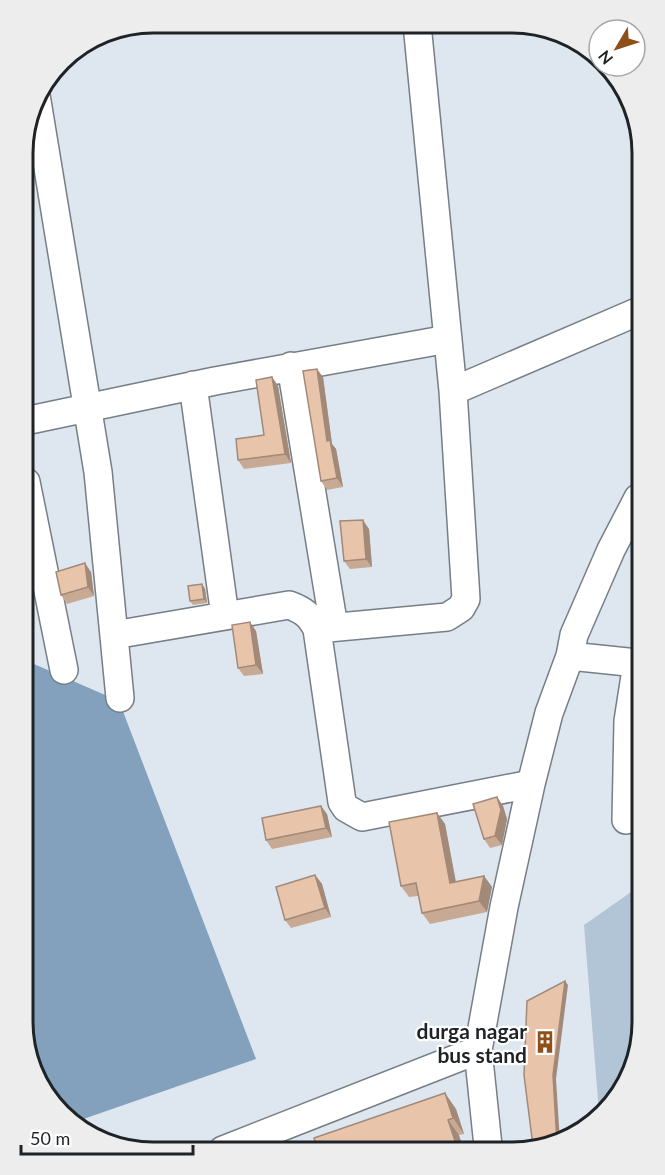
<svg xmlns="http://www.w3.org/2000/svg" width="665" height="1175" font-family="Lato,sans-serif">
<rect width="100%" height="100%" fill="#dee7ef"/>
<path fill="#b2c5d7" d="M641,885L642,1031L615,1102L599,1113L584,925Z"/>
<path fill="#83a1bd" d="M27,661L119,701L256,1059L72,1123L67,1120L30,1064Z"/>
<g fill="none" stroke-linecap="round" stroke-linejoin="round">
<g stroke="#767e86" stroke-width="30">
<path id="minor" d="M36,95L98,472L120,698
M291,366L334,627
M193,385L225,616
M453,391L637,312
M25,421L215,381L448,339
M26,482L64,670
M317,629L447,617L461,608L466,599L453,391L417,24
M114,635L289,605C303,610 310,615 317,629L342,802L346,808L362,817L531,784
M570,656L637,663L628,721L626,820
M488,1146L478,1050L504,907L531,784L549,713L570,656L574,635L611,550L638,498
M223,1150L478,1050"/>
</g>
<use href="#minor" stroke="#fff" stroke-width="27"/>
</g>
<path fill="#c8a993" d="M272,377L278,386L291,463L244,469L238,460L264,435Z
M323,377L332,444L336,449L343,487L327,490L321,481Z
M369,529L372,567L350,569L344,561Z
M91,572L94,596L67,604L61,595Z
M202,584L205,589L207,603L193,605L190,601Z
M256,631L263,674L244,676L238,668Z
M497,797L503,806L507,819L502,845L490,848L484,839Z
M437,813L445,824L456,882L484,876L492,887L487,912L430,924L422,913L418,896L409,897L401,886Z
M327,814L332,837L272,849L266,840Z
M315,875L322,884L331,917L291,928L285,920Z
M456,1109L464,1134L459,1135L317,1149Z"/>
<path fill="#a28978" d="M317,369L323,377L332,444L336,449L343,487L337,478L327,441Z
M272,377L278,386L291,463L285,454Z
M363,520L369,529L372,567L366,559Z
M85,563L91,572L94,596L88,587Z
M202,584L205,589L207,603L204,599Z
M250,622L256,631L263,674L256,665Z
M497,797L503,806L507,819L502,845L495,836Z
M321,806L327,814L332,837L326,828Z
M437,813L445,824L458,894L450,883Z
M315,875L322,884L331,917L325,908Z
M484,876L492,887L487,912L479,901Z
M565,981L568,985L556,1079L560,1142L557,1143L553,1075Z
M445,1093L456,1109L464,1134L453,1118Z
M448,1120L459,1135L463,1147H457Z"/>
<path fill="#e8c4ab" stroke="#a28978" stroke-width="1.5" d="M317,369L327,441L330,440L337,478L321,481L303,371Z
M272,377L285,454L238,460L236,439L264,435L256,380Z
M363,520L366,559L344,561L340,521Z
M85,563L88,587L61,595L56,572Z
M202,584L204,599L190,601L188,586Z
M250,622L256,665L238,668L232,625Z
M497,797L501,810L495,836L484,839L473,804Z
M321,806L326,828L266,840L262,818Z
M437,813L450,883L484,876L479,901L422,913L416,883L401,886L389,822Z
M315,875L325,908L285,920L276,887Z
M565,981L553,1075L557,1143L554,1145L533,1146L524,1075L527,1001Z
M445,1093L453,1118L448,1120L457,1147L317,1149L314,1138Z"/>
<defs>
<g id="building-bare" transform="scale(1.8)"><path d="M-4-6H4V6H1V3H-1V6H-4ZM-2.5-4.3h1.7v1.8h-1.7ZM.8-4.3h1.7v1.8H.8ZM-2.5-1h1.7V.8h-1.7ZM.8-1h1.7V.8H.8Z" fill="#8f4f18" stroke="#fff" stroke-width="2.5" paint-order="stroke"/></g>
</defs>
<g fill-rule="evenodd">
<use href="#building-bare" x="545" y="1042"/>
</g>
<g text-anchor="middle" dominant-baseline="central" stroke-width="4.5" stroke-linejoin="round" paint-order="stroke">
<g font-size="21" font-weight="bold" fill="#1f2326" stroke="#fff" text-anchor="end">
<text x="527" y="1030">durga nagar<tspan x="527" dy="24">bus stand</tspan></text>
</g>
</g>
<path d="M0 0H665V1175H0ZM153 33H512A120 120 0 0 1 632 153V1022A120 120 0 0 1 512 1142H153A120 120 0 0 1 33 1022V153A120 120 0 0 1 153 33Z" fill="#ededee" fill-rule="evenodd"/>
<path fill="none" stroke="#1f2326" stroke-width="3" d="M153 33H512A120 120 0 0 1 632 153V1022A120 120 0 0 1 512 1142H153A120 120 0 0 1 33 1022V153A120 120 0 0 1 153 33Z"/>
<g transform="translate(617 48) rotate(231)"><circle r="28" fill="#ffffff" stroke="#a5a7a8" stroke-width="1.5"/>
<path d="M0-4.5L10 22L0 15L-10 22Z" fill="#8f4f18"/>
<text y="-9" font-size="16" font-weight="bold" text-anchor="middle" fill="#1f2326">N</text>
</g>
<path d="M21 1145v9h172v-9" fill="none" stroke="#1f2326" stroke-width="3"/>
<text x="30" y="1145" font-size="18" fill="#1f2326" stroke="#ffffff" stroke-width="4.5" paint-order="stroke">50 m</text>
</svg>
